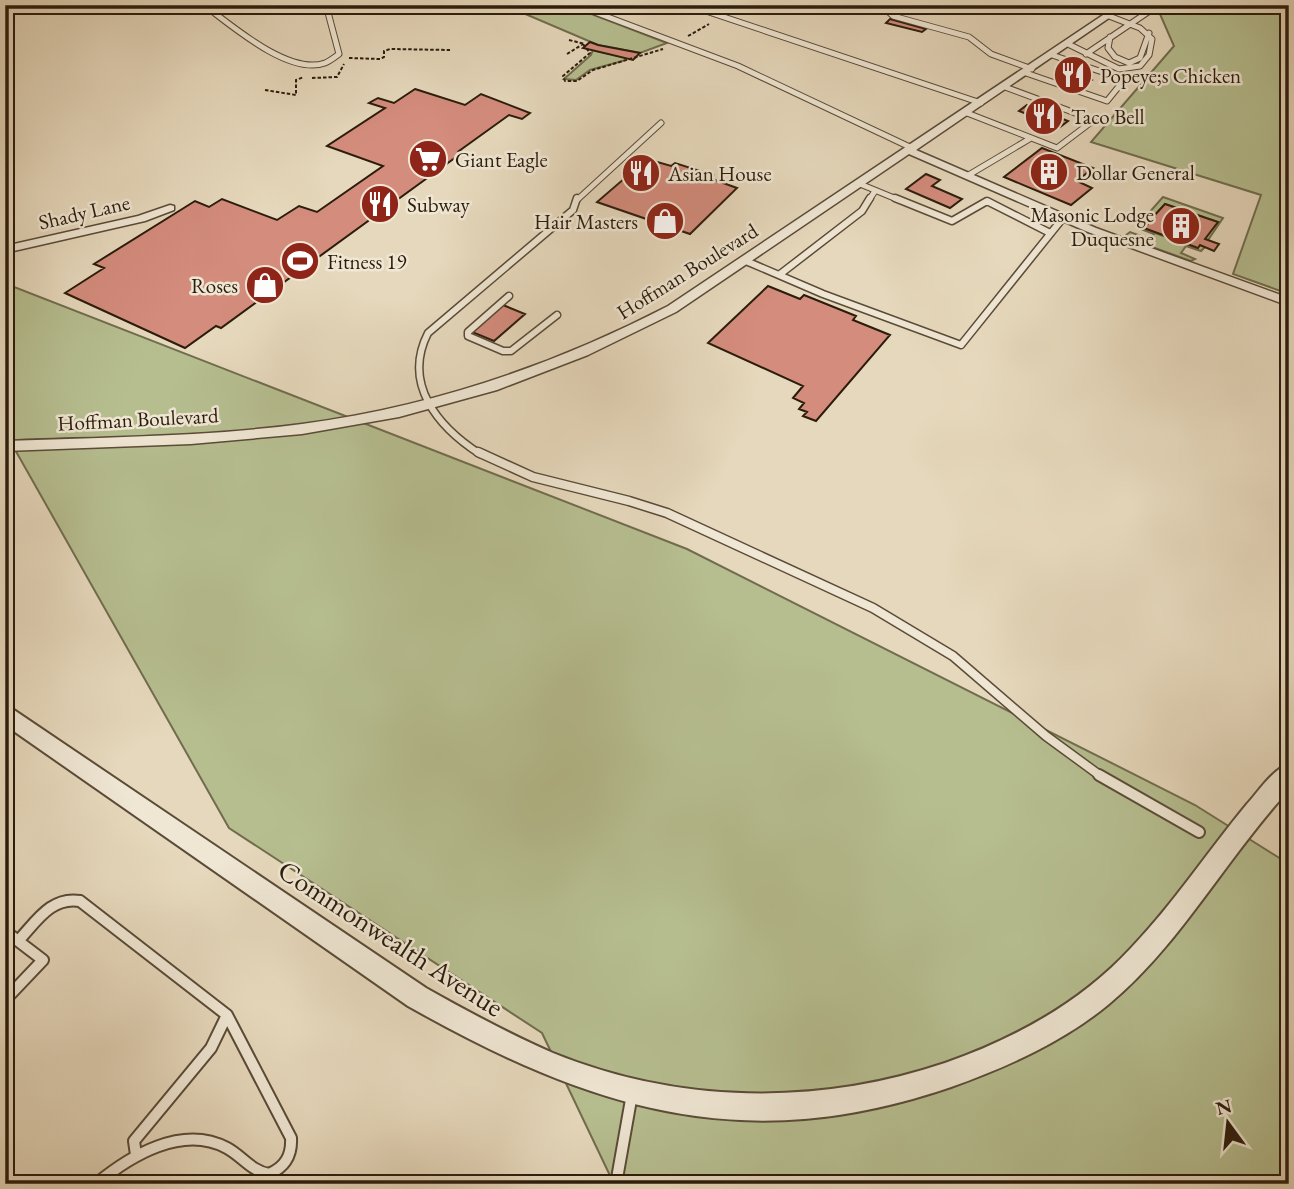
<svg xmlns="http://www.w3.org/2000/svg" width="1294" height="1189" font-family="'EB Garamond',serif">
<rect width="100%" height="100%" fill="#e6d8bc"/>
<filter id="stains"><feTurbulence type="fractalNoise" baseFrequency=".00286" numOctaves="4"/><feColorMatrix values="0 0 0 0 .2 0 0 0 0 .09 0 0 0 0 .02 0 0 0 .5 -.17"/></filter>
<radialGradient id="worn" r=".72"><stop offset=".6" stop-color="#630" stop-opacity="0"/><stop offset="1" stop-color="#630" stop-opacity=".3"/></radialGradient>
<path fill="#b6be90" stroke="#706d4e" stroke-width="2" d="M504,5H568L667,43L640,53L598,45Z
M1156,5H1289V294L1233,274L1261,195L1091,142L1174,46Z
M593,50L624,57L626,60L590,70L576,80L564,79L591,55Z
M1163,197L1223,218L1208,240L1205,239L1218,222L1165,204L1153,217L1147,215Z
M1142,221L1148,224L1144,229L1197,248L1200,245L1205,247L1201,251L1186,246L1181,253L1195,259L1191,261L1127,238L1126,235L1130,232L1150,239L1154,234L1138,228Z
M5,271L14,287L687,549L1195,805L1289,864V1184H614L542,1033L229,828L5,432Z"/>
<path fill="#d48c7d" stroke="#2b1c0c" stroke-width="2" d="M890,19L926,29L922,32L886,23Z
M590,42L598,45L640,53L633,60L583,48Z
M1065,67L1083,72L1092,80L1086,84L1056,74Z
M415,89L465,105L481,94L530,113L522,119L509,115L459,151L463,152L221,328L216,326L185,348L65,293L104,268L94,264L195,201L209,207L222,199L277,220L299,206L317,212L383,166L327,146L385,108L369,103L378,98L394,103Z
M1027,105L1068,121L1060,127L1019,111Z
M1042,148L1093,168L1077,181L1092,188L1071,205L1004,177Z
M647,159L671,166L675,163L713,175L709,178L737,188L690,234L597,202Z
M926,174L940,180L932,186L962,199L950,208L906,189Z
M1165,204L1218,222L1205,239L1219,244L1214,251L1200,245L1198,248L1144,228L1148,224L1134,219L1139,213L1153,217Z
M768,286L800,299L804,295L856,316L853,320L890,335L816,421L803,416L807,412L799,409L804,403L793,398L803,386L708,343Z
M503,305L525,314L494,341L472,332Z"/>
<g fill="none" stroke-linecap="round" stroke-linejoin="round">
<g stroke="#5a4b38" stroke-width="7">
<path id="service-far3" d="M204,5C231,25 289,76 325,63C330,61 335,57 339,54L326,5
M576,5L738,66L914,149
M688,5L981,103
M881,5L893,16L969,37L991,54L1032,69
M848,11L857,5
M1110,37L1108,48L1115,57L1129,63L1140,58L1149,33
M1068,44L1119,69L1140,66L1149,55L1152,39L1140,28L1109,16
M1086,54L1148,12
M1026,73L1107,101L1120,85L1117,77L1052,55
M967,113L1057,148L1094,120L1005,87
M967,176L1031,138
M860,184L899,200
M577,200L661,123
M869,200L875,191"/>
</g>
<g stroke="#5a4b38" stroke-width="9">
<path id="service-far2" d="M895,198L952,221L987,201L1050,233
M746,261L823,294L961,345L1063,218
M779,275L862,211L870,198
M509,296L468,332V336L503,351H511L557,315
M480,454C438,427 402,384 428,333L573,210L577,198"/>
</g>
<g stroke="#5a4b38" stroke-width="11">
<path id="service-far1" d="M478,452L533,477L629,501L667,513L873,608L953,656L1046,736L1102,777"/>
</g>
<g stroke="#5a4b38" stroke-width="14">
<path id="service" d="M1099,775L1199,832
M5,931L43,960L5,1000
M18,941C36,922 51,896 80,901L227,1015L291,1138C292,1156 285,1167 269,1174C251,1171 242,1156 227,1148C182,1124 130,1156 96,1184
M136,1155L134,1141L211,1048L227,1015
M616,1184L632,1094"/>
</g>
<g stroke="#5a4b38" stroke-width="3">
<path id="minor" d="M1118,5H1128L916,150L1096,228L1289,298V306L1088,232L909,154L676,312L588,355L497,390L399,417L302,434L191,444L5,451V441C104,437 203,437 302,424C431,407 552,366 668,306Z
M170,205L174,206V210L145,221L5,253V246L138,216Z"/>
</g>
<g stroke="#5a4b38" stroke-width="4">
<path id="tertiary" d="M5,704L426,988C467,1011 509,1034 553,1053C679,1104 817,1106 945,1063C1016,1038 1080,1003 1131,948C1174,903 1208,851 1247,804C1259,791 1272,770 1289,764V790C1226,858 1181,944 1109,1004C1063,1042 1007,1067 951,1087C744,1158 592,1110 408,1006L5,725Z"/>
</g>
<path stroke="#2b1c0c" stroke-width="2" stroke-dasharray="3.5 2" stroke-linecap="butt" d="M733,10L740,5
M688,36L709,24
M569,40L585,44
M583,44L590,53L563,76L565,81H577L593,70L663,49
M567,54L583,44
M349,58L380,59L384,57V51L390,49L450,50
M312,78L337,77L344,64
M265,90L296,95V80L304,77"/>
<use href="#service-far3" stroke="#efe6d3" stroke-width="5"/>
<use href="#service-far2" stroke="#efe6d3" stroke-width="6"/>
<use href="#service-far1" stroke="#efe6d3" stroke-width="8"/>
<use href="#service" stroke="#efe6d3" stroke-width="10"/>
<use href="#minor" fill="#efe6d3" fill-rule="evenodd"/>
<use href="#tertiary" fill="#efe6d3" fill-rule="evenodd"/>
</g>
<defs>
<g id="restaurant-disc" transform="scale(2.0125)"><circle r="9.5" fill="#8f2418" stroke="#efe6d3"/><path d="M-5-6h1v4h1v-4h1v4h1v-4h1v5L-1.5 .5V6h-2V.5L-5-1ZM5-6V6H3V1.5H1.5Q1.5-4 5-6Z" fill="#fff"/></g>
<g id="supermarket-disc" transform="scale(2.0125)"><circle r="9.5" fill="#8f2418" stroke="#efe6d3"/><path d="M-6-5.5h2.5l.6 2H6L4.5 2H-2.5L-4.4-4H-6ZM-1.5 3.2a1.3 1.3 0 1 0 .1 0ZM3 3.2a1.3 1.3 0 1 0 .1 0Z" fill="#fff"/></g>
<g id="building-disc" transform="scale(2.0125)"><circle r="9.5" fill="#8f2418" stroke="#efe6d3"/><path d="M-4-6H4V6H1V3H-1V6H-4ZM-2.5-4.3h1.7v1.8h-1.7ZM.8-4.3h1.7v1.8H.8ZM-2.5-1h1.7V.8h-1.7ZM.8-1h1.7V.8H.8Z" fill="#fff"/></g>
<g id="shop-disc" transform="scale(2.0125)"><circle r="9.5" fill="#8f2418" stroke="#efe6d3"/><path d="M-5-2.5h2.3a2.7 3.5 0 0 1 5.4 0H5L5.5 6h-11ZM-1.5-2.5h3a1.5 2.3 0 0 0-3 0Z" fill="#fff"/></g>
<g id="stadium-disc" transform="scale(2.0125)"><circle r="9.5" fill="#8f2418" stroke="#efe6d3"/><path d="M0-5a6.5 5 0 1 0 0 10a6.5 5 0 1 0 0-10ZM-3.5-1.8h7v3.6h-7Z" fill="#fff"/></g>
</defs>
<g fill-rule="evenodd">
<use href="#restaurant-disc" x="1073" y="75"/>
<use href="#restaurant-disc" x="1044" y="116"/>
<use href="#supermarket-disc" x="428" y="159"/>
<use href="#building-disc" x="1049" y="172"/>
<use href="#restaurant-disc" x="641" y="173"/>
<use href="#restaurant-disc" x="380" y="204"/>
<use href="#shop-disc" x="665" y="221"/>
<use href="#building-disc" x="1181" y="226"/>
<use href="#stadium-disc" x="300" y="261"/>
<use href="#shop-disc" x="265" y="285"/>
</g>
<g text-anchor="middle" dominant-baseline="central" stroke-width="5" stroke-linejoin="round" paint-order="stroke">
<g font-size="21" fill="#2b1c0c" stroke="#efe6d3" text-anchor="start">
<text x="1100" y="75">Popeye;s Chicken</text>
<text x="1071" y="116">Taco Bell</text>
<text x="455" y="159">Giant Eagle</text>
<text x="1076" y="172">Dollar General</text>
<text x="668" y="173">Asian House</text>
<text x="407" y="204">Subway</text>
<text x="1154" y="214" text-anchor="end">Masonic Lodge<tspan x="1154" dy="24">Duquesne</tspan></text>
<text x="638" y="221" text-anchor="end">Hair Masters</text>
<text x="327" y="261">Fitness 19</text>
<text x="238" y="285" text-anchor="end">Roses</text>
</g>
<g font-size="21" fill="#2b1c0c" stroke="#efe6d3">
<text transform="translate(84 212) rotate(-13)">Shady Lane</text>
<text transform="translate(687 271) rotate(-32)">Hoffman Boulevard</text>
<text transform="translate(138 419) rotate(-3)">Hoffman Boulevard</text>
</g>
<g font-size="28" fill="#2b1c0c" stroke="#efe6d3">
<text transform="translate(391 938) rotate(33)">Commonwealth Avenue</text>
</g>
</g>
<rect width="1294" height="1189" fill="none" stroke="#e6d8bc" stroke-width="28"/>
<rect x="7" y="7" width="1280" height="1175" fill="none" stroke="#2b1c0c" stroke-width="3.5"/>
<rect x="14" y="14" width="1266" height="1161" fill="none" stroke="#2b1c0c" stroke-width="2"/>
<g transform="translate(1228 1123) rotate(345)" stroke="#efe6d3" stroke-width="5" paint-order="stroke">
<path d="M0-5L12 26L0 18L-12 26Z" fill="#2b1c0c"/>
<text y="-10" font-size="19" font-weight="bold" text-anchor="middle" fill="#2b1c0c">N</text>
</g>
<rect width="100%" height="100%" filter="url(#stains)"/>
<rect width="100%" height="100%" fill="url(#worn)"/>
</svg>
